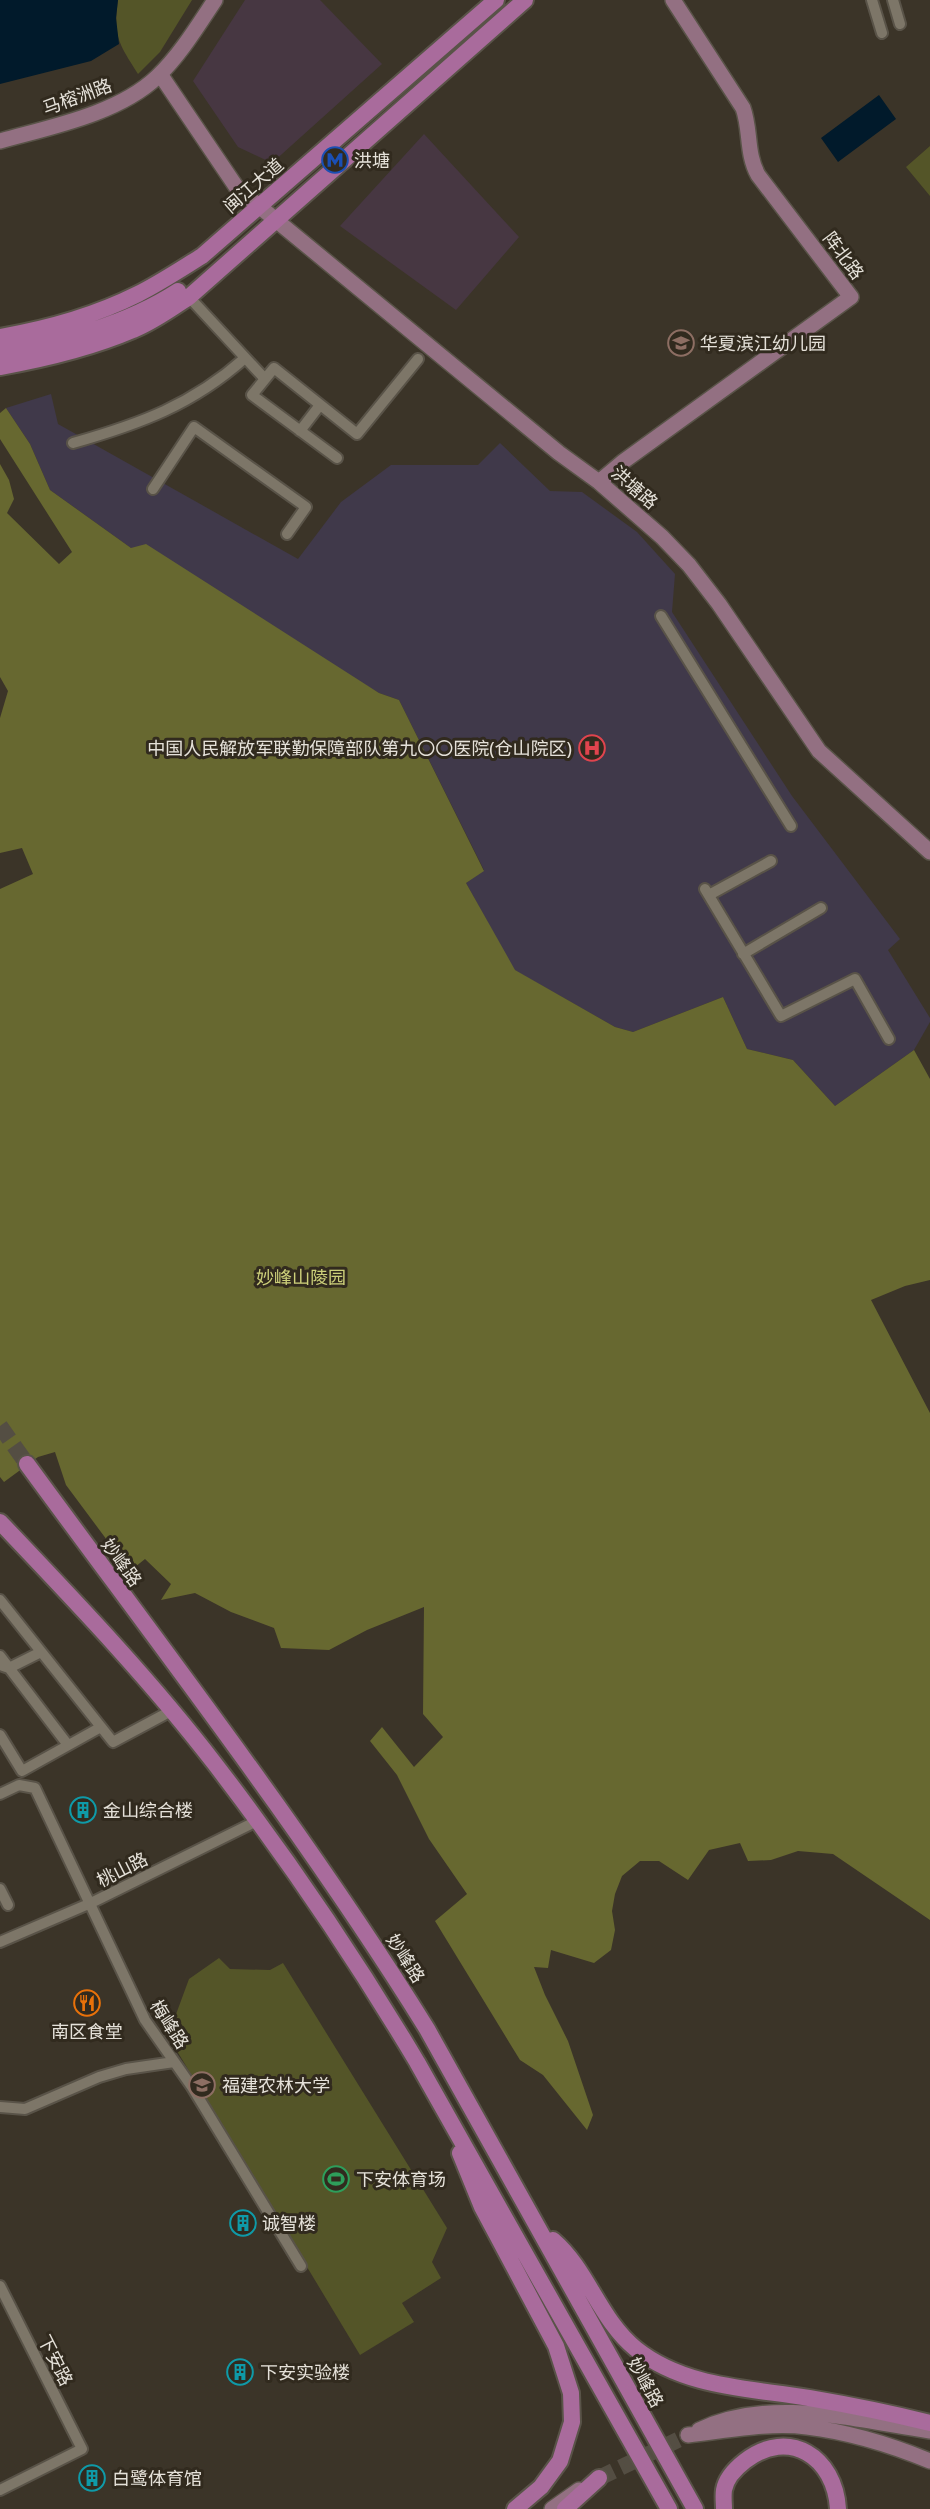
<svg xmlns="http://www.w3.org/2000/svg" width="930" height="2509" font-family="'Noto Sans','Noto Sans SC',sans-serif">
<rect width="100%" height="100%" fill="#3b3428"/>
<path fill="#473742" d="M245,0H320L382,64L272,163L238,147L193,81Z
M424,134L519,237L456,310L340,226Z"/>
<path fill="#40394a" d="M51,394L58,424L298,559L341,502L391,465H478L500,443L550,491L582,492L637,532L675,574L672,612L792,796L900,939L888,950L930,1018V1022L914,1050L835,1106L793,1060L747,1049L723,997L633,1032L615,1027L514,970L466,883L484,870L399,700L379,693L131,548L50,490L30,444L6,408Z"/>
<path fill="#545528" d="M118,0H192L160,52L138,74C119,44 113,37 118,0Z
M930,146V196L906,167Z
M219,1958L230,1969L270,1970L283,1963L447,2228L432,2262L441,2278L402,2303L414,2322L360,2355L168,2036L189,1979Z"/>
<path fill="#676830" d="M6,408L30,444L50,490L131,548L146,544L379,693L399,700L484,871L466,883L515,970L615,1027L633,1032L723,997L747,1049L793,1060L835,1106L914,1050L930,1079V1280L905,1286L871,1300L930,1413V1920L833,1854L798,1851L771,1860L748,1861L740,1843L709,1850L688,1880L659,1861H640L622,1876L615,1894L612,1911L615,1930L611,1950L594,1963L551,1950L548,1968L534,1967L545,1995L568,2041L593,2115L587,2130L543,2075L520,2060L435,1921L467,1894L429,1839L397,1775L370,1741L382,1727L414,1767L443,1737L423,1714L424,1607L367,1630L329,1650L281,1648L274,1628L231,1612L195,1593L161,1600L171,1584L145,1559L130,1571L66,1485L55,1452L38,1457L4,1482L0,1477V889L33,874L22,848L0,853V718L8,691L0,677V464L9,480L14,499L7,513L59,564L72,552L0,439V413Z"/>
<path fill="#011a2b" d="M0,0H118L116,18L119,44L91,61L0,84Z
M879,95L896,119L838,162L821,138Z"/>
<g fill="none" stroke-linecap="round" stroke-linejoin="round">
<path stroke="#544e43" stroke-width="16" stroke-dasharray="16 8" stroke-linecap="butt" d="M0,1426L27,1464
M599,2478L688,2435"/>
<g stroke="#595348" stroke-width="14">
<path id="street" d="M872,0L882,33
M893,0L900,24
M189,297L265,379L274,368L357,434L418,359
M265,379L252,395L337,458
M300,431L320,405
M73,443C140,424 192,405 245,358
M153,489L194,427L306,507L287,534
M661,616L791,826
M705,889L781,1016L855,979L889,1039
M709,895L771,861
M743,954L821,908
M0,1600L113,1742L171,1711
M0,1656L68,1745
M3,1666L9,1668L41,1652
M0,1735L22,1771L101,1727
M0,1794L19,1785L35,1788L145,2020L192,2087L301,2266
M0,1889L8,1905
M0,1942L91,1903L257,1821
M0,2107L25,2109L99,2077L126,2069L174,2062
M0,2286L82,2449L0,2490"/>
</g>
<g stroke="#595348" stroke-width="18">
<path id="secondary" d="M160,74L237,188L559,453L599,482L662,537L689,565L719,604L819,751L930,852
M0,141C50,127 118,114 157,77C180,55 197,27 215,0
M599,482L624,461L851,297L758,175C746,153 751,130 743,108L673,0
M699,2430C770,2396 855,2420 930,2431
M688,2435C726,2431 768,2422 807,2427C849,2432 891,2445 930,2461
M552,2509L579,2490"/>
</g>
<g stroke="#595348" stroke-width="20">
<path id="primary" d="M0,337C47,329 96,315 138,294C160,283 181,269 202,256L496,0
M0,353C63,340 124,326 178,291
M0,367C45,359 91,348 133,330C153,322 171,309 189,297L525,0
M27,1464C163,1650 306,1834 427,2029L695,2509
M0,1522C74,1600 149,1678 215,1764C288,1859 355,1958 417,2062L669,2509
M460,2153L482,2207L556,2346L571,2393L572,2422L560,2461L541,2487L515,2509
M553,2240C588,2270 599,2319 636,2349C685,2388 750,2388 809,2398C850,2405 890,2413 930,2423
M565,2509L599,2478
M724,2509C724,2503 723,2496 724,2490C726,2478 736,2468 745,2461C789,2427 835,2457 838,2509"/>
</g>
<use href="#street" stroke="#7d7668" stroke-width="10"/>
<use href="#secondary" stroke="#937082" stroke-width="15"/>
<use href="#primary" stroke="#a96b9c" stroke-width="16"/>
</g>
<defs>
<g id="metro-ring" transform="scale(1.35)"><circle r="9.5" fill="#312a1e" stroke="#1a4fb4" stroke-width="1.5"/><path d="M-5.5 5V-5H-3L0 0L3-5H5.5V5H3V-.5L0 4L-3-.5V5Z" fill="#1a4fb4"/></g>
<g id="school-ring" transform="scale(1.35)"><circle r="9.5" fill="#312a1e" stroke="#8d6e63" stroke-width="1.5"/><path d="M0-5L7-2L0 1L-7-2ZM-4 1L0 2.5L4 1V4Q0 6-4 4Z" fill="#8d6e63"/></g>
<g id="hospital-ring" transform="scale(1.35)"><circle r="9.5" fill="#312a1e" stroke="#e0444e" stroke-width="1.5"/><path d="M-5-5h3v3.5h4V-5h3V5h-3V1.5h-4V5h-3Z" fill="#e0444e"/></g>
<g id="building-ring" transform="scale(1.35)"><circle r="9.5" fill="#312a1e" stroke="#0f9aa8" stroke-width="1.5"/><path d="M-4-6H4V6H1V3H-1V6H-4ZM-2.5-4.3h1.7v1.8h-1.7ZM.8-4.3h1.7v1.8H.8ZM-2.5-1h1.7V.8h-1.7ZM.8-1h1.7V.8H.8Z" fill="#0f9aa8"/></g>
<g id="restaurant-ring" transform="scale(1.35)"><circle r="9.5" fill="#312a1e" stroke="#e8710a" stroke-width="1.5"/><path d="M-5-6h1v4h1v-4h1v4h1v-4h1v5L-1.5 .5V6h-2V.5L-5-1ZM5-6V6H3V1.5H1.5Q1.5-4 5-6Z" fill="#e8710a"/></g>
<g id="university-ring" transform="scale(1.35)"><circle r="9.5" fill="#312a1e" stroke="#8d6e63" stroke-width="1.5"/><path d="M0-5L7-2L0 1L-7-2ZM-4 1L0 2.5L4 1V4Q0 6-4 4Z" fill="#8d6e63"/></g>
<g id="stadium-ring" transform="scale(1.35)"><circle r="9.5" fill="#312a1e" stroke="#2e9e5b" stroke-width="1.5"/><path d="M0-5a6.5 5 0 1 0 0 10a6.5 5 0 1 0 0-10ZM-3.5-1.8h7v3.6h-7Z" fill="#2e9e5b"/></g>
</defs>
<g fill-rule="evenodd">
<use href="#metro-ring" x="335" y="160"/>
<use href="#school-ring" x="681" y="343"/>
<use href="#hospital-ring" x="592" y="748"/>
<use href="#building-ring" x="83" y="1810"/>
<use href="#restaurant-ring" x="87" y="2003"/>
<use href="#university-ring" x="202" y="2085"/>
<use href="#stadium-ring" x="336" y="2179"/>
<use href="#building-ring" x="243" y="2223"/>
<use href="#building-ring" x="240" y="2372"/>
<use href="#building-ring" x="92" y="2478"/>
</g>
<g text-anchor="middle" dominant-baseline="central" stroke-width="6" stroke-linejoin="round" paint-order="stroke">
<g font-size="18" fill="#e5e1d9" stroke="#312a1e">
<text transform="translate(77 96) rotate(-20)">马榕洲路</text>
<text transform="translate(253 185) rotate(-41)">闽江大道</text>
<text transform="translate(844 255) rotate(53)">阵北路</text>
<text transform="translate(635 487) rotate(41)">洪塘路</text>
<text transform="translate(122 1562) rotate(54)">妙峰路</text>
<text transform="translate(122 1869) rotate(-27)">桃山路</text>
<text transform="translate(406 1958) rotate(57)">妙峰路</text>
<text transform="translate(170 2024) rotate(57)">梅峰路</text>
<text transform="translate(56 2360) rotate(63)">下安路</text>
<text transform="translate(646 2382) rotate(61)">妙峰路</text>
</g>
<g font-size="18" fill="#e5e1d9" stroke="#312a1e" text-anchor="start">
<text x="354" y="160">洪塘</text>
<text x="700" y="343">华夏滨江幼儿园</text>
<text x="572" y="748" text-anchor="end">中国人民解放军联勤保障部队第九〇〇医院(仓山院区)</text>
<text x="103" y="1810">金山综合楼</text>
<text x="87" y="2031" text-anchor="middle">南区食堂</text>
<text x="222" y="2085">福建农林大学</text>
<text x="356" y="2179">下安体育场</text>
<text x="262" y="2223">诚智楼</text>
<text x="260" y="2372">下安实验楼</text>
<text x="112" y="2478">白鹭体育馆</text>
</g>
<g font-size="18" fill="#cdd07a" stroke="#312a1e">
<text x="301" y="1277">妙峰山陵园</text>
</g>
</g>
</svg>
